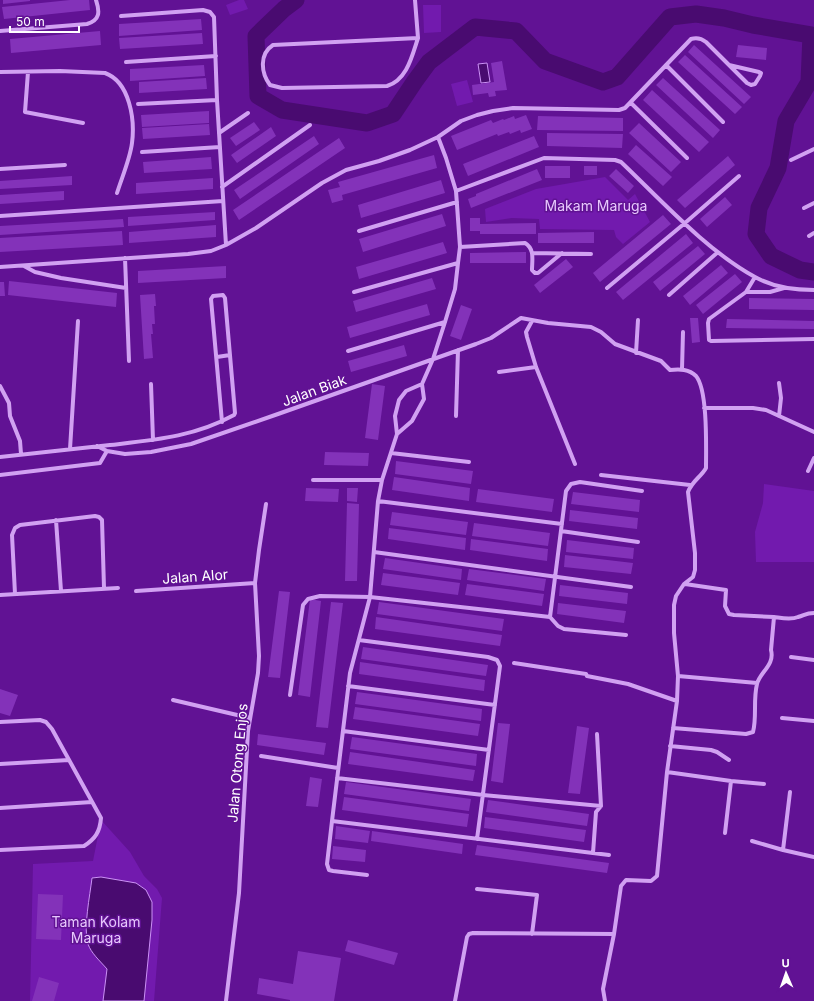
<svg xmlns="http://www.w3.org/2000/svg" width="814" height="1001" font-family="Inter,sans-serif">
<rect width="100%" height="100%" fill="#611294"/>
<path fill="#721aae" d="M239,0H244L248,9L230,15L226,5Z
M423,5H441V32L424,33Z
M467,80L473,102L457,106L451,84Z
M605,177L628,200L635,194L650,222L623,244L616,237L614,230L540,229L539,219L512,218L486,222L485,209L536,189Z
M764,484L814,491V562H756L755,532L763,503Z
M101,820L130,852L144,876L157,889L162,898L154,1001H30L33,864L93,861Z"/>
<path fill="#490b70" stroke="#cc92f6" d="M487,63L490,82L481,83L478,64Z
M101,877L136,883L146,890L152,902V920L144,1001H103L107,969C100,961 91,953 88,944C83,929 90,895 92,878Z"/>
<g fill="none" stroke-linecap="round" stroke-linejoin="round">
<path stroke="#490b70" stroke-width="17" d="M296,0L284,9L256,36L258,96L282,110L367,123L393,114L415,81L429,62L475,27L516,31L545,61L603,82L617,77L670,17L696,14L724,18L753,25L811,35L809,82L786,121L778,168L759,208L756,234L771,256L800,270L814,272"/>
</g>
<path fill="#8332b9" d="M3,0H30V1L3,4Z
M70,0H89L90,10L4,19L2,7Z
M201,19L202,30L119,36V24Z
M100,31L101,45L11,53L10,39Z
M202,33L203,44L120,49L119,38Z
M694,45L751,97L744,104L688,52Z
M738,45L767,48L766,60L736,57Z
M685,55L742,107L735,114L678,62Z
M502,61L507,90L495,91L496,96L489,97L488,93L473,95L472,85L494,82L491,63Z
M204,65L205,76L130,81V69Z
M206,78L207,89L139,93V82Z
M663,78L720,130L713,138L656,85Z
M652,90L709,142L699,152L643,100Z
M209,111V123L142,127L141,115Z
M526,115L532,129L521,133L520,130L510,134L509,132L498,136L497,134L457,150L451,136L491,120L493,123L503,119L504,120L514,116L515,119Z
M538,116L623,118V131L537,130Z
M254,122L260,130L236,146L230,138Z
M639,123L681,162L671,172L629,133Z
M209,124L210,135L143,139L142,128Z
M271,127L276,136L237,163L231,155Z
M547,133L623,134L622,148L547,146Z
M314,136L319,144L240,199L234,190Z
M534,136L539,147L468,176L463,164Z
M339,138L345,148L239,220L233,210Z
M636,145L672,177L663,186L628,154Z
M434,155L437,168L342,195L343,200L332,203L328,190L340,187L338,182Z
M728,156L735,165L685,208L677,200Z
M211,157L212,169L144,173L143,162Z
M545,166H570V178H545Z
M584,166H597V175H584Z
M537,169L542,180L471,208L468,199L476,196V194Z
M616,169L634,186L628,193L609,176Z
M72,176V185L0,189V181Z
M213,178V189L136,194V183Z
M441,180L445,193L361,218L358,205Z
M64,191V200L0,204V195Z
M725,197L732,205L707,227L700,219Z
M215,212V220L128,226V217Z
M442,214L446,226L363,252L359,239Z
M663,215L671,224L600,282L593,273Z
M470,218H480V224L536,223V234H480V231H470Z
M123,219L124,227L0,235V226Z
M216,225V237L129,243V232Z
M122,231L123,245L0,252V238Z
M594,232V243H538V233Z
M686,234L693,243L623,300L616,292Z
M443,242L447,253L359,279L356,267Z
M698,246L705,254L660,291L653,282Z
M526,252V263H470V253Z
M566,259L573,267L540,293L534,285Z
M721,265L728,273L690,305L683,296Z
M226,266V278L138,283V271Z
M735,274L742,282L703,314L696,305Z
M432,278L436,289L356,312L353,301Z
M9,281L117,293L116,307L8,295Z
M0,282H4L5,296H0Z
M155,294L156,306H154L155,324H152L153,334H151L153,358L144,359L140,295Z
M749,298L814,299V310L749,309Z
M427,304L430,315L350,338L347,327Z
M461,305L472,309L461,340L450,336Z
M690,318H698L700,342L692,343Z
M727,319L814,321V329L726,328Z
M404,345L407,356L351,372L348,361Z
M372,384L385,386L378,440L365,438Z
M325,452L369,453L368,466L324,465Z
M396,461L473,471L471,484L395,474Z
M394,477L470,488L469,501L392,490Z
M306,488L339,489L338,502L305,501Z
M347,488H358L357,502L347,501Z
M478,489L554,499L552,512L476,502Z
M573,492L640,500L639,512L571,504Z
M347,503L359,504L357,581H345Z
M570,510L638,518L637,529L569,521Z
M392,512L468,522L466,535L390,525Z
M474,523L550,533L548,546L472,536Z
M389,528L466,538L465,550L388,539Z
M471,539L548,549L547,561L470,550Z
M567,540L634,548L633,559L566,552Z
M565,555L633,563L631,574L564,567Z
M385,558L462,569L461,580L383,569Z
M469,569L546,579L544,591L467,580Z
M383,573L460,583L458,595L381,585Z
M467,584L544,594L542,606L465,595Z
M560,585L628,593L627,604L559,596Z
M279,591L290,592L280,678L268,677Z
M310,599L321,601L310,697L298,695Z
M331,602L343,603L328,728L316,727Z
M379,602L504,619L502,631L377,614Z
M558,603L626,611L624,623L557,614Z
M376,617L502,635L500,646L375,629Z
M363,647L488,665L486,676L361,659Z
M360,662L485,680L484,691L359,674Z
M0,689L18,695L10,716L0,713Z
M357,692L482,709L481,721L355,704Z
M355,707L480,724L478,736L353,719Z
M498,723L510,724L503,783L491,781Z
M577,726L589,728L580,794L568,793Z
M258,734L326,743L324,755L257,745Z
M352,737L477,754L476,766L350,749Z
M350,752L475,770L473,781L348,764Z
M310,777L322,779L318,807L306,806Z
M346,782L471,799L469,811L344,794Z
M344,797L469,814L467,827L342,810Z
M488,800L589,814L587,826L486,812Z
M485,817L586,830L584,842L484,828Z
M336,826L370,831L368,843L335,839Z
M372,831L463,844L462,854L371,841Z
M477,845L609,863L607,873L475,855Z
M333,846L366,850L365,862L332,859Z
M38,894L63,895L61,940L36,939Z
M348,940L398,953L394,965L345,951Z
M298,951L341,958L334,1001H290V1000L257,994L259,978L293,984Z
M39,977L59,983L54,1001H32Z"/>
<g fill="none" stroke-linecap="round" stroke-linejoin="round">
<path stroke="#d1a1f2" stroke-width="4" d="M415,0L418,38L273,45C259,54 261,73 270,85L282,88L387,86C407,80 412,56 418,38
M121,16L203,10L210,12L214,17L217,100L226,245
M0,31L87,24C100,20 100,12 96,0
M126,62L216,56
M666,65L723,122
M0,72L60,71L105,73C130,82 135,120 132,143C130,159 122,177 117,193
M28,72L25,112L83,123
M631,103L687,158
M138,104L217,100
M219,133L248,113
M142,152L220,147
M791,160L814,149
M0,169L65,165
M222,187L310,125
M456,191L544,158L615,160L621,162C661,200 707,251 755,277C773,287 794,290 814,290
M804,208L814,203
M0,216L223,201
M359,231L457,202
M809,236L814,233
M460,247L525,243C535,249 532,260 532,270L535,273H538L562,253
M532,253L591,254
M125,258L129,361
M24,266L35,272L61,278L126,288
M0,267L188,254L211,251L226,245L256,228L322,183L346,170L379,161L410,150L438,137L461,121L477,115L493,111L513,108L619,110L625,108L691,39C697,37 701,38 706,42L747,83L751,85L755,84L760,76L761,73L759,72L729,65
M755,277L746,292L709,319L708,323L709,340L711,341L814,339
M607,288L685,223L739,176
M354,292L458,263
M746,292H770L784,288
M669,295L718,252
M532,321L526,332L527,337L536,367L575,464
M348,351L445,322
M636,353L638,320
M217,357L230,355
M682,369L683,332
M499,372L536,367
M151,384L153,440
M422,384L406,391L399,400L395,416L397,434L382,480L378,501L370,597L350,673L332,821L609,855
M0,386L9,403L10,416L20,441L21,454
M704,408H753L766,410L814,432
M456,416L458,350
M779,416L781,398L779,383
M397,434L412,421L424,399L422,384L433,359L445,322L455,289L458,263L460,247L456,191L446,158L438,137
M97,446L107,451L125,454L151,452L191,444L278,414L476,344L491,338L521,318L548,323L591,327L601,332L615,344L661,361L670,370C680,369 689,369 696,376C708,390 706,449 706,468C701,477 692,481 688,492L695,553V570L693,577L684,584L676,596L674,605V633L678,676L677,701L667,772L657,876L651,881L626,880L621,886L614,934L603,989L605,1001
M70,449L78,321
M391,453L469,462
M0,457C37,453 73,449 110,445C154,440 194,437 234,415L235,413L225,298L223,295L213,296L211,299L222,422
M808,471L814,458
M0,475L100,463L107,451
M601,475L690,485
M313,480H382
M378,501L562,524
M56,520L61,591
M561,531L638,542
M374,552L631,587
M136,591L255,583
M15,594L12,535L15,528L20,525L95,516L99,517L102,520L104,588
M0,595L118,588
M550,617L566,491L571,484L580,482L642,491
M774,617C782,618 791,620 798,617C805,615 806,613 814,613
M359,640L488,657L497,660L500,666L477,839
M791,657L814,660
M514,663L586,674L587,676L628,684L677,701
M678,676L757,683
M348,686L495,705
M290,695L303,605L308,599L320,596L370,597L550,617L558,626L564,629L626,635
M173,700L250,718
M782,718L814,721
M0,722L40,720L46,722L52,729L101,818C100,832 95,839 84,846L0,850
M673,728L746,734L753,732C757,717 753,700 757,684C760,672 775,665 771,650L774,617L734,615L729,614L725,606L726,590L685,584
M343,731L489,750
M670,746L711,750L717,752L729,760
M261,756L338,768
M0,764L69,760
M667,772L731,781L764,784
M337,778L483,795L601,806
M0,808L92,802
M332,821L327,864L329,870L333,871L367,875
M725,833L731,781
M752,841L783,850L814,857
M783,850L790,792
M593,853L596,812L601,806L597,734
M477,889L537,895L532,934
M226,1001L239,893L248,731L258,673L259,656L255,583L259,550L266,504
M455,1001L467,937L469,934L473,933L614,934"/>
</g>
<g text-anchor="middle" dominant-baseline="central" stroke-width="3" stroke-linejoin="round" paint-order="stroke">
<g font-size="14" fill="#e7c8fd" stroke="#611294">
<text x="596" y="205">Makam Maruga</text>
<text x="96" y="921">Taman Kolam<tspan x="96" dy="16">Maruga</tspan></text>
</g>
<g font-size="14" fill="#fff" stroke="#611294">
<text transform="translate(314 390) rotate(-20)">Jalan Biak</text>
<text transform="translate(195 576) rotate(-4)">Jalan Alor</text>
<text transform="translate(237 763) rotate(-85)">Jalan Otong Enjos</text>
</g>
</g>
<g transform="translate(786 973) rotate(358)" stroke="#611294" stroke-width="3" paint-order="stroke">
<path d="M0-3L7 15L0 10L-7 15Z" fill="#ffffff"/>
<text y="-6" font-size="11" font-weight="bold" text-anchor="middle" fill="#ffffff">U</text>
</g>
<path d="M10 26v6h69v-6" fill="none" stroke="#ffffff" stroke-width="2"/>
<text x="16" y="26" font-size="12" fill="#ffffff" stroke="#611294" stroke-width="3" paint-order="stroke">50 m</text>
</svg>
